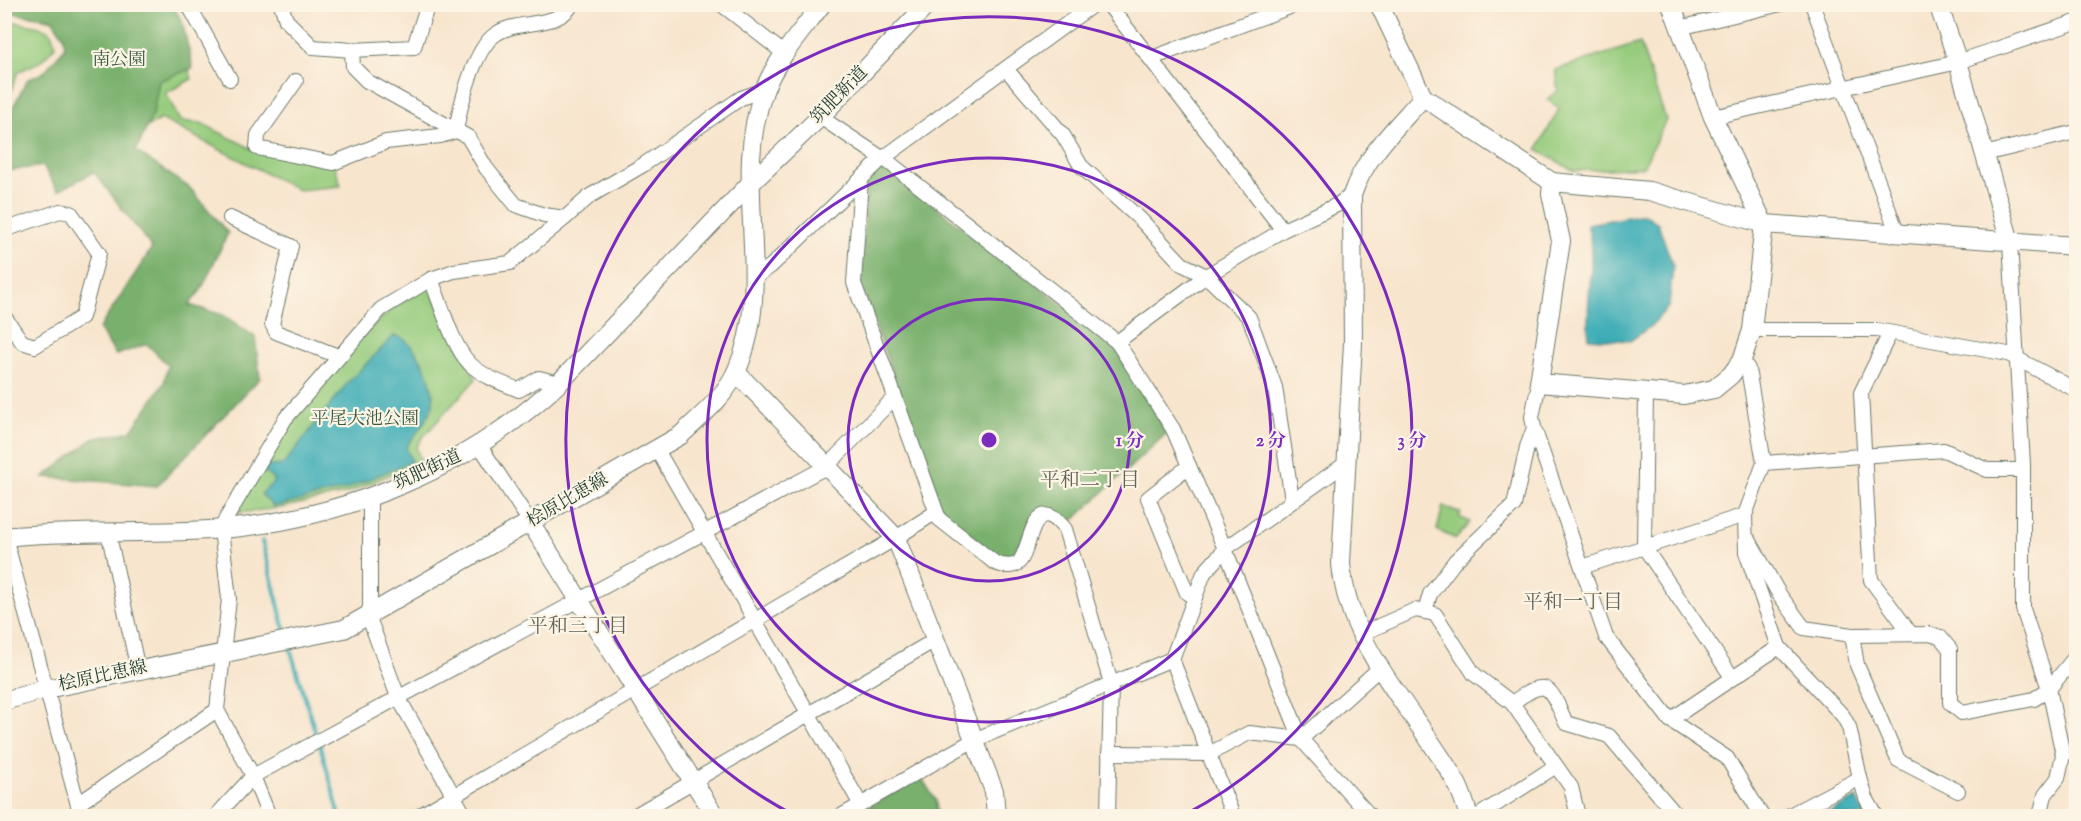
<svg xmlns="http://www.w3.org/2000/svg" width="2081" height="821" font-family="'Sorts Mill Goudy','Noto Serif JP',serif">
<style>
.green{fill:#97cc7e;stroke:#5b8459;stroke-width:1.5}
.forest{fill:#79b06d;stroke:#4c7650;stroke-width:1.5}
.water{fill:#3bacb5;stroke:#2d7474;stroke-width:1.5}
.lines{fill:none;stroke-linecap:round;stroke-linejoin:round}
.stream{stroke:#3bacb5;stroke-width:4}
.street-casing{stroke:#6b786a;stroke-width:16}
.secondary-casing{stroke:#6b786a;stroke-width:20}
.street{stroke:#fff;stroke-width:14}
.secondary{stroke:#fff;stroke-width:18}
.ring{fill:none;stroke:#7b2cbf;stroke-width:3}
.labels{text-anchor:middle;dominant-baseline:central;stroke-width:4.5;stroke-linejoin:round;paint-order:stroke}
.park-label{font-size:18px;fill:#375a43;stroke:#fcf5e5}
.street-label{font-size:18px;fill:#1f3d34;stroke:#fcf5e5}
.neighbourhood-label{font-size:20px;fill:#646357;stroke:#fcf5e5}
.centre{fill:#7b2cbf;stroke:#fcf5e5;stroke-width:3}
.ring-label{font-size:18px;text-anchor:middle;font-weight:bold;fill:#7b2cbf;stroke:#fcf5e5;stroke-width:4.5;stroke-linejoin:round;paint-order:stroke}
</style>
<rect width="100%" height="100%" fill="#fcf5e5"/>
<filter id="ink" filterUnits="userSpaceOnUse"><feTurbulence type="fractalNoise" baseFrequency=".0167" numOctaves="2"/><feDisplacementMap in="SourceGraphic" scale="12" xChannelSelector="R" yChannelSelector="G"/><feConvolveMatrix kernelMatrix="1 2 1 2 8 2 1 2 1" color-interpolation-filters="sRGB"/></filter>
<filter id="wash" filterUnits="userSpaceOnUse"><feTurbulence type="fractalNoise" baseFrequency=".008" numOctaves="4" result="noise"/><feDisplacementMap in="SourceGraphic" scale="24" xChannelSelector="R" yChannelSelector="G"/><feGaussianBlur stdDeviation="1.35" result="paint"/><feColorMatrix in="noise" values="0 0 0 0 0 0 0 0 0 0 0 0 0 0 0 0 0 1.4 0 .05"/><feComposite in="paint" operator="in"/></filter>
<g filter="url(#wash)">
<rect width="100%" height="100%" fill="#f8e5ce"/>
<g class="green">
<path d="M5,5L167,6L192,79L166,93L180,121L201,123L256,151L334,163L341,186L298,190L161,119L115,145L42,76L60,57L67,39L56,20L5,11Z"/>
<path d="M5,20L40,27L50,31L56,45L41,61L18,72L5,107Z"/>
<path d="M1640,43L1666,120L1643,167L1574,171L1537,150L1559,109L1547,99L1558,91L1555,70Z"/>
<path d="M428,285L476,379L422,438L416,448L421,461L348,493L281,508L236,513C254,482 270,447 291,418C327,368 375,316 428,285Z"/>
<path d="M1443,506L1461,513L1459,517L1470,522L1456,539L1437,530Z"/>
</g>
<g class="forest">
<path d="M5,4L172,5L182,21L193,68L159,81L153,114L136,151L190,188L228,233L201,290L189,305L223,315L255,337L260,378L157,486L44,477L93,439L131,431L164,383L168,365L147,344L116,355L99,329L152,248L94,172L58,191L43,166L5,171V126L14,105L28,79L43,73L65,48L64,37L52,19L5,12Z"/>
<path d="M884,167L1111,342L1169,431L1069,524L1052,512L1032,516L1018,555L1003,561L941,512L860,282L867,179Z"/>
<path d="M921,777L936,801L937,816H853Z"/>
</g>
<g class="water">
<path d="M1644,214L1658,223L1673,266L1669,306L1651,326L1630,341L1589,338C1584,301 1598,260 1587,224Z"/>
<path d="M394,336C415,335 439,390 432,408C426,423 414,435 406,448L412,461L346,489L274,507L261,494L275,481L264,471L268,466L283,465L349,381Z"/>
<path d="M1857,798L1867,816H1823Z"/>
</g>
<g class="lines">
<g class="stream">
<path d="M262,541L286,635"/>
<path d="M289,645L317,738"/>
<path d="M320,745L340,816"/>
</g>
</g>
</g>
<g filter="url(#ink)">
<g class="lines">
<g class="street-casing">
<g id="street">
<path d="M188,4L230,79"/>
<path d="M281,4L286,20L313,47L352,50"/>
<path d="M721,4L785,54"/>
<path d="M1094,4L882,159L861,179L854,283L939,519L995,563C1003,566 1011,568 1018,563C1032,551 1031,488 1065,529L1111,683L1108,816"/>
<path d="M1108,4L1283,230"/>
<path d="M1812,4L1897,232"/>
<path d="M1679,28L1781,4"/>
<path d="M1152,58L1298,4"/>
<path d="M1006,69L1063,135L1081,166L1141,220L1182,264L1206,276L1283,230L1337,205L1352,195"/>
<path d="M296,81L258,135L257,148L333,163L386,142L440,136L456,131C460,106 474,48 496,34C518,19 558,29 572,4"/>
<path d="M820,117L891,164L1117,342L1173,429L1225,549L1301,739L1370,816"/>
<path d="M1713,117L1958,62L2076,22"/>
<path d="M1984,154L2076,132"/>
<path d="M230,218L291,246L272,324L276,332L338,356"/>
<path d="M565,218L590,196L643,165L741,98L764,90"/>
<path d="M4,230L60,211L71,213L99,253L82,317L35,346L22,342L4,316"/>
<path d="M2010,242L2023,465V609L2049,689L2076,656"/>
<path d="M754,278L771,266L861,179"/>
<path d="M431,279C441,303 452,346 470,364C484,377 502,383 519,390L539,378L559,383"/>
<path d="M1752,330H1877L2008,354L2076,390"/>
<path d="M1890,333L1861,393L1871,580L1911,634"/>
<path d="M1117,342L1206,276L1249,317L1275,387L1292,500"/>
<path d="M1539,383L1532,417L1534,428L1606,637L1670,720L1727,758L1762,816"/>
<path d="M1646,392L1644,547L1732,677"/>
<path d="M480,446L530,522"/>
<path d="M657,450L861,805"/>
<path d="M1764,463L1944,450L1987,470H2023"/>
<path d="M1189,466L1148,498L1187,593L1195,597"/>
<path d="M370,497V606L368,615L398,697L465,816"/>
<path d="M108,531L138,670"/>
<path d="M5,537L81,816"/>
<path d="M1749,540L1779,594L1804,628L1852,635L1857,665L1898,760L1958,791"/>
<path d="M1582,567L1745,515"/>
<path d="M1425,612L1430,594L1455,561L1514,505L1527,447L1534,428"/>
<path d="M1361,634L1415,610L1435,614L1474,674L1512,703L1571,787L1578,816"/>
<path d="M1852,635L1930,634L1940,637L1950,649V703L1962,713L2034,699L2049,689L2063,755L2058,778L2045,795L2040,816"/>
<path d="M1779,647L1843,716L1849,727L1860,778"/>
<path d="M1172,659L1233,816"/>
<path d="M1512,703C1549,676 1549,686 1566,723L1609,736L1677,816"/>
<path d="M1670,720L1779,647L1746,552L1745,515L1764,463L1748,369L1742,360"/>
<path d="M1109,753L1209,754L1249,733L1301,739L1381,667"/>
<path d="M78,804L217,710"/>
<path d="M216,816L253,776L826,467L895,397"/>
<path d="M269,816L253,776L217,710L229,599L221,529L227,517L285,419L381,309L431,279L454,271L510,263L565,218L544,215L516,205L486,168L468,137L367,81L353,67L352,50L414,47L428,4"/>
<path d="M419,816L896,538L936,512"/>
<path d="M634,816L935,640"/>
<path d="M841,816L974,740L1172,659L1204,573L1225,549L1345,464"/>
<path d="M1478,816L1556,766"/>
<path d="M1788,816L1860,778L1866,798L1876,816"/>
</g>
</g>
<g class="secondary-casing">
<g id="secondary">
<path d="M1379,4L1423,97L1552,182L1649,191L1764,224L2076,246"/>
<path d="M1938,4L1958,62L2010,242"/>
<path d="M1423,97C1397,127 1365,156 1352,195L1353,343L1341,563C1347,647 1417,712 1456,782C1462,792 1465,805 1469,816"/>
<path d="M1552,182L1551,194L1561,241L1539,383L1684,395L1714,389L1731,375L1742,360L1752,330L1764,224L1713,117L1671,4"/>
<path d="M736,372L896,538L994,791L996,816"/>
<path d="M530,522L715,816"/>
<path d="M4,537C77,529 150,535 223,529C346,518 469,468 559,383L749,185L820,117L928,4"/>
<path d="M4,701L46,689L344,629L681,435C701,416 725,397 737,370C776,281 730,182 764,91C776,59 802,31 822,4"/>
</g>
</g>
<use href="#street" class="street"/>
<use href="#secondary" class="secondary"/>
</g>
</g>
<g class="ring">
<circle cx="989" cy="440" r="141"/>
<circle cx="989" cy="440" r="282"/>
<path d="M794 815A423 423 0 1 1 1184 815"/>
</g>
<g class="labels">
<g class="park-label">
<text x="119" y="61">南公園</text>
<text x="365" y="420">平尾大池公園</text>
</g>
<g class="street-label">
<text transform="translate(840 96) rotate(-46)">筑肥新道</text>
<text transform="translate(428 471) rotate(-25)">筑肥街道</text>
<text transform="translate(568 501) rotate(-30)">桧原比恵線</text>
<text transform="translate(103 677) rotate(-12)">桧原比恵線</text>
</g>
<g class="neighbourhood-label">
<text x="1090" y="481">平和二丁目</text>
<text x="1573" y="603">平和一丁目</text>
<text x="578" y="627">平和三丁目</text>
</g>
</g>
<circle cx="989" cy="440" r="9" class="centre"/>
<g class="ring-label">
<text x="1130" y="446">1 分</text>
<text x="1271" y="446">2 分</text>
<text x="1412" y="446">3 分</text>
</g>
<rect width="2081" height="821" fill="none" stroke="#fcf5e5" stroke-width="24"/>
</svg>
